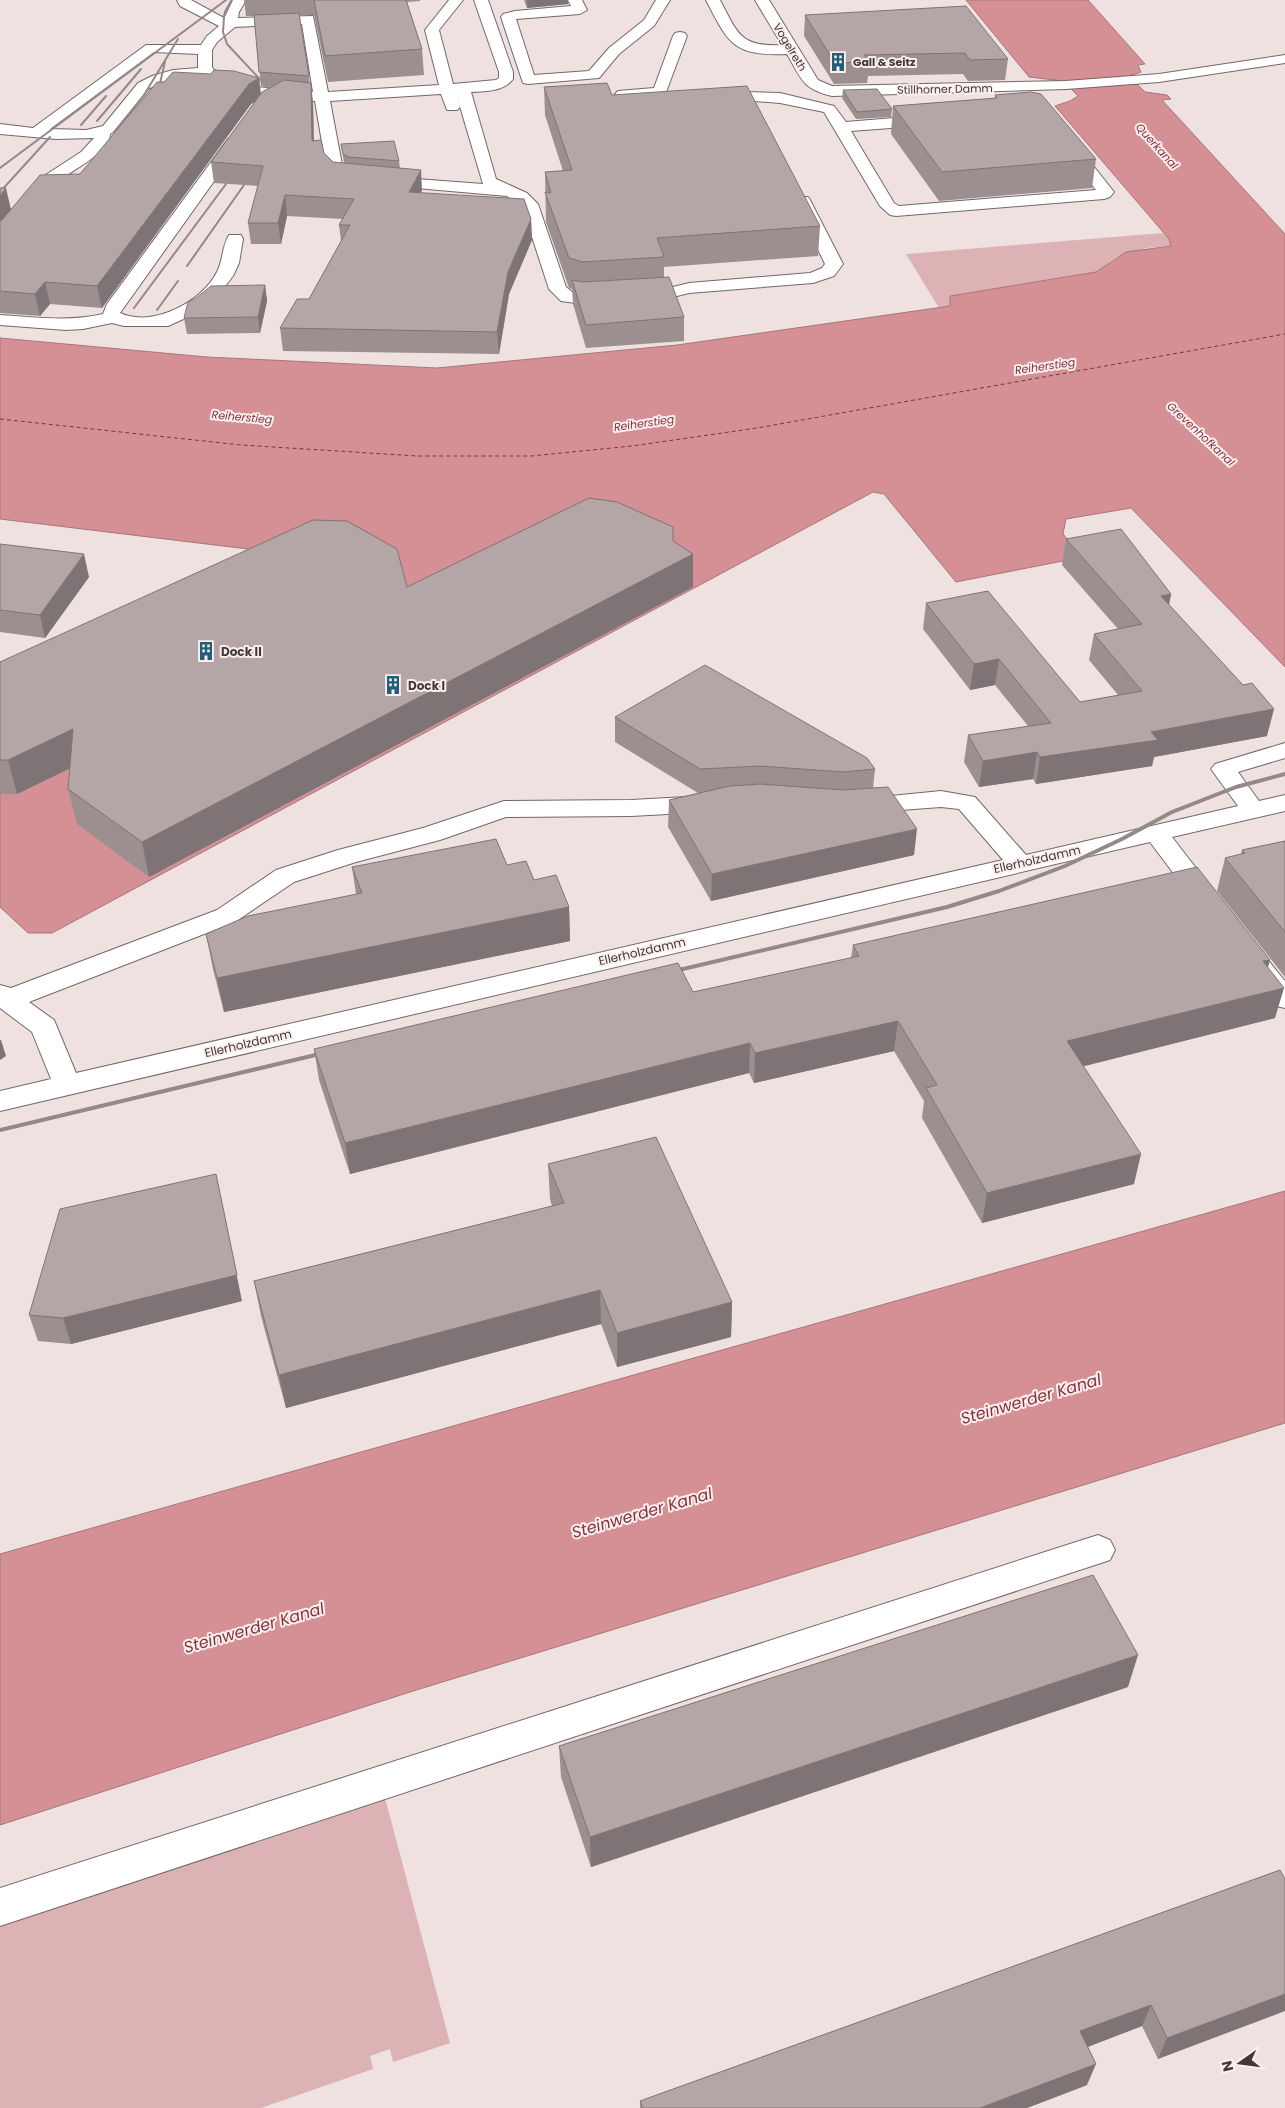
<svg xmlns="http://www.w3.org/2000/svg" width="1285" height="2108" font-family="Poppins,sans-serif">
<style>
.green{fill:#ddb2b4}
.water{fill:#d49094;stroke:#a77679}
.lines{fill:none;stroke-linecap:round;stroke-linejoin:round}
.ferry{stroke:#83313b;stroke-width:1;stroke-dasharray:4 3;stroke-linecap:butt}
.minor-casing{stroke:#746768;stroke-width:2}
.minor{fill:#fff;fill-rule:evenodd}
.rail-far1{stroke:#938989;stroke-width:2}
.rail{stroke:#938989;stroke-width:4}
.wall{fill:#9b8f90}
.shaded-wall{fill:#7e7475}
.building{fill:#b4a6a7;stroke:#7e7475}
.labels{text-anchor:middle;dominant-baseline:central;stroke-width:4;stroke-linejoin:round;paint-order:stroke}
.far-street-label{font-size:11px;fill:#3e3939;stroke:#fdeeee}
.far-poi-label{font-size:11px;font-weight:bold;fill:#3e3939;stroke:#fdeeee;text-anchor:start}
.far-water-label{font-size:11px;font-style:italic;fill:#83313b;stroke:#fdeeee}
.poi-label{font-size:12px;font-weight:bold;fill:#3e3939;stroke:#fdeeee;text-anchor:start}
.street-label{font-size:12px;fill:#3e3939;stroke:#fdeeee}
.near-water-label{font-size:16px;font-style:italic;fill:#83313b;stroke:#fdeeee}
</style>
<rect width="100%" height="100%" fill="#f0e1e1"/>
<g class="green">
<path d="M1163,233L1169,239L1171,246L1146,248L1117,257L1096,272L950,296L951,306L939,308L906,254Z"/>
<path d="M384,1794L450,2043L393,2062L390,2049L370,2056L373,2069L261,2108H0V1916Z"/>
</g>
<g class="water">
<path d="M966,0H1088L1145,64L1138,65L1141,72L1129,76L1145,92L1167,95L1171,99L1162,100L1285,234V667L1131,508L1066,519L1063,534L1083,557L956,582L884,494L873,492L52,933H28L0,907V693L289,554L0,519V338L207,357L437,368L677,345L950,306V296L1096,272L1126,252L1171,246L1169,239L1055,106L1070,101L1078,96L1063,81L1029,77Z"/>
<path d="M1285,1191V1423L410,1692L0,1825V1554Z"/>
</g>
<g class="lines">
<path class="ferry" d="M0,419L241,445L417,456H531L632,446L757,428L1285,334"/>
<g class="minor-casing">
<g id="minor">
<path d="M177,0H191L224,18L225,12L232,0H246L239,12L238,18L313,16L328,92L439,85L425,30L449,0H463L439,30L453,84L496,80L499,78V72L474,0H488L513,72V79C504,92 485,91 471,92L496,179L527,193L538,204L566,287L572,292L583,294L669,288L689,283L810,273L822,268L825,264L794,200L796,197H808L810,200L843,264L834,276L813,283L689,293L669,298L583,304L561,301L549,289L522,206L507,196L336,181L327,172L315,101L252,96L206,77H181L162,82L148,89L113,132L110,134C110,153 67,173 54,184C39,196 19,224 6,240L0,241V225L41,178L81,152L94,138L56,139L0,134V124L33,128L146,45H201L207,36L219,26L180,6ZM302,24L313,92L255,87L214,70L212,67V50L217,42L235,27ZM154,52L198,54V68L173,70L152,76L138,83L103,126L86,130L50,129ZM456,93L483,184L350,174L343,170L330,101L441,94L447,110H457L460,107Z"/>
<path d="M568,0H582L587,10L580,14L516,19L534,75L589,71L609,48L644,20L656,0H670L654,26L619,54L599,78L528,84L523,83L501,17L503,14L515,11L571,6Z"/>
<path d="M706,0H720C738,34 740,47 782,45L755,0H769L818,80L832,86L1066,81L1159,74L1285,55V63L1159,82L1066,89L832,96C802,89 801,78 787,54C734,56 729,45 706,0Z"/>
<path d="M680,32L685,33L687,36L665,95L623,99L618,97L615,94L618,91L654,88L673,36L675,33Z"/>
<path d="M746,92L780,93L834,106L846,122L930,115L935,117L938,120L935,123L930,125L851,131L894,203L899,206L1096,190L1062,147L1064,144H1076L1114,192L1110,197L1104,199L896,216L890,215L880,206L824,112L780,103L741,100L738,97L741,94Z"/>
<path d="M234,137L240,139L242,142L120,313C152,328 202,302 217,272C223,261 222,246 229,235H241L243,239L239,263L233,276L219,294L197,313L168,326H124L112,323L83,329L66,330L0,325V315C35,317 68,322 103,314L107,304L228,139Z"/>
<path d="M1285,743V758L1238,772L1259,801L1285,795V811L1172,837L1216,894L1220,900L1216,906L1207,908L1198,906L1150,842L0,1111V1091L51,1079L32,1032L0,1008V985L11,988L217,910L276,870L338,850L423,828L504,801L631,800L705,796L714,799L717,804L714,809L705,812L631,816L506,817L440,840L356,862L294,882L235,922L29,1002L54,1020L76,1073L1003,860L959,809L941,807L860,813L851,810L848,805L851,800L941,791L975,797L1026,855L1238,806L1211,769L1215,764Z"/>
<path d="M1258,956L1267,959L1285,981V1008L1276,1006L1245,965L1249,959Z"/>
<path d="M1098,1535L1110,1540L1115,1550L1110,1560L0,1926V1888Z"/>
</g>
</g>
<use href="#minor" class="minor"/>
<g class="rail-far1">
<path d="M232,0L224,17L223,32L227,44L268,88L275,101"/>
<path d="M157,96L165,62"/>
<path d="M97,121L141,69"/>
<path d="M81,125L106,96"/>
<path d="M116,130L144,95L178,39"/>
<path d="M0,168L226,0"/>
<path d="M0,192L50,137"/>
<path d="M187,266L244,185"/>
<path d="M134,308L226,184"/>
<path d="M157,310L178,281"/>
</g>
<g class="rail">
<path d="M666,973L947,907L999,891L1065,866L1122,839L1172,812L1236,787L1285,774"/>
<path d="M0,1130L328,1052"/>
</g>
</g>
<g class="wall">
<path d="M244,0H420V1L407,2L422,49L424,75L328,82L314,15H299L313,103L314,141L324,153L333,162L344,163L341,144L399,161L400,168L422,190L421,193L531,219L532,240L509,294L499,354L283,351L280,328L309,299L341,241L339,225L343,219L287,216L281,244H251L248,223L258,186L214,183L211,162L255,102L251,104L102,308L50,304L40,316L0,313V188L11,209L80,174L164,82L259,78L261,94L272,87L261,86L254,16H246Z"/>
<path d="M524,0H568V4L527,8Z"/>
<path d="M805,15L1008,59L1005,80L968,81L963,74L868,76L867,83L834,84L804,36Z"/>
<path d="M544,87L612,95L820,226L818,256L664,267V277L684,317V341L586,348L573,304L572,289L569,288L546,222L545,172L563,171L545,115Z"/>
<path d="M843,90L892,109L891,117L856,119L842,98Z"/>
<path d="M995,95L1096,159L1092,188L939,201L891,134L893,106L995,98Z"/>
<path d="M265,285L267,301L260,333L187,334L184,318Z"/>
<path d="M1066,539L1171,594L1169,605L1267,736L1154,757L1152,766L1036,784L1033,779L979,787L964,762L968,735L1028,726L995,685L970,690L923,629L926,603L1080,702L1118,695L1089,660L1094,634L1118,629L1062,565Z"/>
<path d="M673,541L693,587L149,877L77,824L68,789L70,768L17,794H0V662L407,587Z"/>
<path d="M0,544L89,577L45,638L0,632Z"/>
<path d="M615,717L875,769L873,788L914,855L711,901L668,827L669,800L698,793L615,742Z"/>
<path d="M1285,841V977L1217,891L1225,858L1241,854L1242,850Z"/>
<path d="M507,865L534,880L569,907L570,941L224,1012L213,969L206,934L356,894L352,867Z"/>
<path d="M853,945L1270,960L1268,967L1275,1018L1083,1066L1134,1184L982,1223L922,1118L924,1101L894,1051L754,1083L749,1073L350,1174L319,1080L314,1049L693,992L851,958Z"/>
<path d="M548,1164L732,1302L731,1337L617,1367L601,1324L286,1408L261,1316L254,1281L552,1206L550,1199Z"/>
<path d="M242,1301L71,1344L38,1341L29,1315Z"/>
<path d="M1128,1687L591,1867L561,1777L559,1746Z"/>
<path d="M1280,1870L1158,2059L1142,2026L1087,2047V2085L1027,2108H640V2101Z"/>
</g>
<g class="shaded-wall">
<path d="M527,0H568V4L527,8Z"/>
<path d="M259,78L261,98L251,104L102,308L97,286L249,84Z"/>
<path d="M311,83L313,103L314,162L312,141Z"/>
<path d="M421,170L422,190L410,213L409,192Z"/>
<path d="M6,188L11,210L0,223V196Z"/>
<path d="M285,195L287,216L281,244L278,223Z"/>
<path d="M531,219L532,240L509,294L499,354L497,332L508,272Z"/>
<path d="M45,282L50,304L40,316L35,294Z"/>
<path d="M265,285L267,301L260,333L258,317Z"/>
<path d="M84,554L89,577L45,638L40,615Z"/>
<path d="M693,554V587L149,877L142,842Z"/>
<path d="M1171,594L1166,620L1161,596Z"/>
<path d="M999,659L995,685L970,690L974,664Z"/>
<path d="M1274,709L1267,736L1154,757L1152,766L1036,784L1040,757L1151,732Z"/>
<path d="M73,729L81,763L17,794L8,760Z"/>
<path d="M1037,752L1033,779L979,787L983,761Z"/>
<path d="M917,829L914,855L711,901L712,874Z"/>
<path d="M569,907L570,941L224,1012L217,978Z"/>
<path d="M1270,960L1261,990L1263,961Z"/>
<path d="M1284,988L1275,1018L1061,1072L1067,1041Z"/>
<path d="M898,1021L894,1051L754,1083L755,1053Z"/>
<path d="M0,1040H1L6,1056L0,1060Z"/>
<path d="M750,1043L749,1073L350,1174L345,1143Z"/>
<path d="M1141,1154L1134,1184L982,1223L987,1193Z"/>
<path d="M216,1174L242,1301L71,1344L63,1318Z"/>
<path d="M600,1290L601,1324L286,1408L279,1375Z"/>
<path d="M732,1302L731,1337L617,1367V1333Z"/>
<path d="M1138,1655L1128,1687L591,1867L590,1837Z"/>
<path d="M1285,1994V2011L1158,2059L1167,2038Z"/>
<path d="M1151,2005L1142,2026L1072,2053L1080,2031Z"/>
<path d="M1096,2064L1087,2085L1027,2108H980Z"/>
</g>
<g class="building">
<path d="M314,0H406L422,49L325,56Z"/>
<path d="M966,6L1008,59L970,60L965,53L864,55L869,62L835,63L805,15Z"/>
<path d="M299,13L309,76L259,72L254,15Z"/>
<path d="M214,70L234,71L259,78L249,84L97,286L45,282L35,294L0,291V220H2L40,175L80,174L157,82H164L173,72L211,74Z"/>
<path d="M284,80L311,83L312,141L321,140L324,153L333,162L421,170L409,192L524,199L531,219L508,272L497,332L280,328L297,299H309L350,225H339L354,199L285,195L278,223H248L263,166L211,162L262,92Z"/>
<path d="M607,83L612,95L747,86L820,226L657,238L664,257L583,262L569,258L545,192L551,193L545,172L572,170L544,87Z"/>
<path d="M877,89L892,109L857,112L843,90Z"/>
<path d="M1031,92L1041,94L1096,159L942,172L893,106L997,98L995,95Z"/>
<path d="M394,141L399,161L349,157L343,154L341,144Z"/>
<path d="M0,188H6L0,196Z"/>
<path d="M669,277L684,317L586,325L572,280L583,282Z"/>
<path d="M265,285L258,317L184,318L188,302L196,298L211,286Z"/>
<path d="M589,498L617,502L673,527V541L693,554L142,842L68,789L73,729L8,760H0V662L313,520L347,521L397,549L407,587Z"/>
<path d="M1121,529L1171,594L1161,596L1243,685L1252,683L1274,709L1151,732L1158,740L1040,757L1037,752L983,761L968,735L1051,723L999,659L974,664L926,603L988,591L1080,702L1142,691L1094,634L1142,624L1066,539Z"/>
<path d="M0,544L84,554L40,615L0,610Z"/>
<path d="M705,665L867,758L875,769L843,772L760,766L700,769L615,717Z"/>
<path d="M760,784L843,790L888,787L917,829L712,874L669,800L730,786Z"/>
<path d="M496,839L507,865L526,861L534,880L556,875L569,907L217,978L206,934L248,916L362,893L352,867Z"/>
<path d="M1285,841V932L1225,858L1245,853L1242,850Z"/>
<path d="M1197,867L1270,960L1263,961L1284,988L1067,1041L1141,1154L987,1193L926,1088L937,1085L898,1021L755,1053L750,1043L345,1143L314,1049L678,963L693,992L859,956L853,945Z"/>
<path d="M656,1137L732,1302L617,1333L600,1290L279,1375L254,1281L564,1203L548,1164Z"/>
<path d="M216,1174L237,1275L63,1318L29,1315L60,1209Z"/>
<path d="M1093,1575L1138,1655L590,1837L559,1746Z"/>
<path d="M1280,1870L1285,1879V1994L1167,2038L1151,2005L1080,2031L1096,2064L980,2108H643L640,2101Z"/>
</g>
<defs>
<g id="building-bare" transform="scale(1.5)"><path d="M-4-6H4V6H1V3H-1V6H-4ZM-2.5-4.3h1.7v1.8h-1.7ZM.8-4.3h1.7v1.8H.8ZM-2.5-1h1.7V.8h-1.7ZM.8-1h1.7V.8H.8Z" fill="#205f75" stroke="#fdeeee" stroke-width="2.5" paint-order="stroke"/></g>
</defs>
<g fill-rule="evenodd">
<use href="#building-bare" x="838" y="62"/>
<use href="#building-bare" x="206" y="651"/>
<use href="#building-bare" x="393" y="685"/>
</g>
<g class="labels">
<g class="far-street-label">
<text transform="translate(790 47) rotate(59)">Vogelreth</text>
<text transform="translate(945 89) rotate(-1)">Stillhorner Damm</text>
</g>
<g class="far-poi-label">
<text x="853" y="62">Gall &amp; Seitz</text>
</g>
<g class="far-water-label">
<text transform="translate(1157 146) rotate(48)">Querkanal</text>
<text transform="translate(1045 366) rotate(-8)">Reiherstieg</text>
<text transform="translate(242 417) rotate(5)">Reiherstieg</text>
<text transform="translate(644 423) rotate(-8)">Reiherstieg</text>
<text transform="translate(1201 434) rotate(43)">Grevenhofkanal</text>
</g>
<g class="poi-label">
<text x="221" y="651">Dock II</text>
<text x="408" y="685">Dock I</text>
</g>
<g class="street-label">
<text transform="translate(1037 859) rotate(-13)">Ellerholzdamm</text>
<text transform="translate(642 951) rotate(-13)">Ellerholzdamm</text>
<text transform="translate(248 1043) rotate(-13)">Ellerholzdamm</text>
</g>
<g class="near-water-label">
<text transform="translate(1031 1399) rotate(-16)">Steinwerder Kanal</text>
<text transform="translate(642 1513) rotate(-16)">Steinwerder Kanal</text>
<text transform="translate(254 1628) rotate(-16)">Steinwerder Kanal</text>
</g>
</g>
<g transform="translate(1240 2063) rotate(256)" stroke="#fdeeee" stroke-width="4" paint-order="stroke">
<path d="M0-4L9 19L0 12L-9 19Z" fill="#3e3939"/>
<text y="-8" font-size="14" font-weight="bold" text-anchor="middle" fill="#3e3939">N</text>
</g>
</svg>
